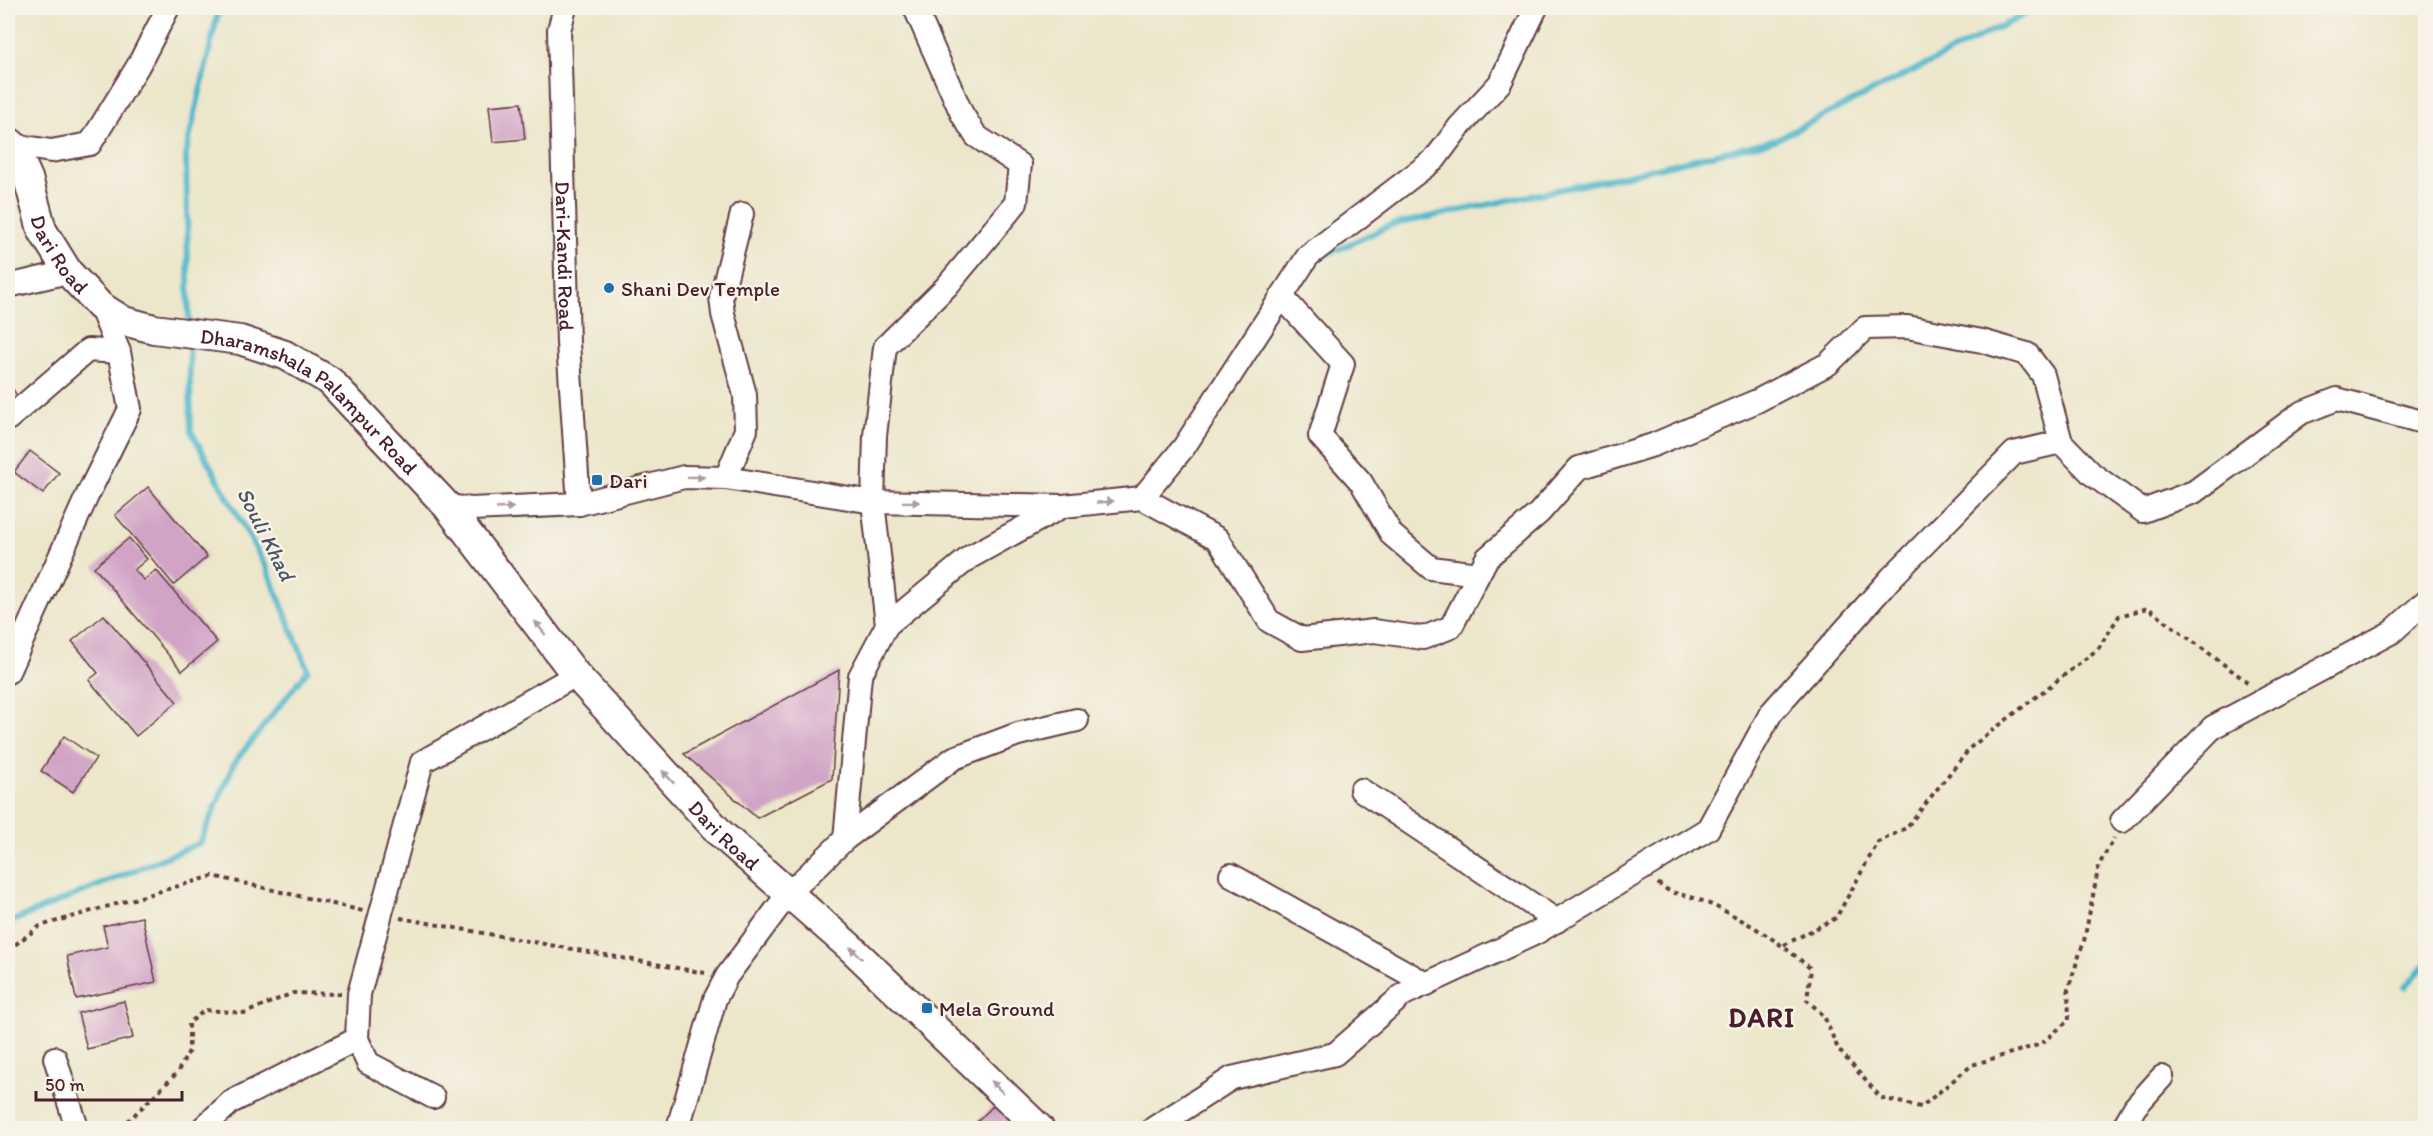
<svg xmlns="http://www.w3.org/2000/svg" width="2433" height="1136" font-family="Itim,sans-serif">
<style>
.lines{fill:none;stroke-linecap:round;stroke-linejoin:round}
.stream{stroke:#4cb6ca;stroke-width:6}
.building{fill:#d1a4c6}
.minor-casing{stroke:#623d43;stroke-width:26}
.major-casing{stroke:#623d43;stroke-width:32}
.path{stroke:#623d43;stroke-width:4;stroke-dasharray:4.5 4.5;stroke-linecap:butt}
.minor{stroke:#fff;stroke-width:22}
.major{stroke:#fff;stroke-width:28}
.oneway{fill:#ae9aa0}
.poi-dot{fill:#1f6fb2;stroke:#f7f3e8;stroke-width:2}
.labels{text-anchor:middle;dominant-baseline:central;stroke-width:5;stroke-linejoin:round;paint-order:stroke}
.street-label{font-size:21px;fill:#4a1f2b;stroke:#f7f3e8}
.poi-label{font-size:21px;fill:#4a1f2b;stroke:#f7f3e8;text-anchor:start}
.water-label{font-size:22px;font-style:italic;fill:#4b5463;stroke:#f7f3e8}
.district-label{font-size:27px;font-weight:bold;letter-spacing:1.5px;fill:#4a1f2b;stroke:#f7f3e8}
</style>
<rect width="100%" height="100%" fill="#f7f3e8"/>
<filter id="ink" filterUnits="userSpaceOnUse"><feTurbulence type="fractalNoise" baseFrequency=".0167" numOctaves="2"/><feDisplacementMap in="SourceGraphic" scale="12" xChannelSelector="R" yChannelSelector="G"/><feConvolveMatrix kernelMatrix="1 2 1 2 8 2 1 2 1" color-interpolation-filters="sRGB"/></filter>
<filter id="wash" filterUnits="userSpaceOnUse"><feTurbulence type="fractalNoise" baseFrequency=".008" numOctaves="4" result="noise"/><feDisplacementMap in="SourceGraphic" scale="24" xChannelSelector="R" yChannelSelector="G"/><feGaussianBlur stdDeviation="1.35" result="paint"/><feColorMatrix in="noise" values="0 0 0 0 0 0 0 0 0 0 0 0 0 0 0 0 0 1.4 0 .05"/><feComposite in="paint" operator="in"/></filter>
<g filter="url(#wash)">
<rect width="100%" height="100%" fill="#ece6ca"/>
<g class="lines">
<g class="stream">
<path d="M1326,255L1391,225L1619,177L1775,140L2038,8"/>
<path d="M189,327L186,153L219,8"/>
<path d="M8,923L200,843L234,763L308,670L267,569L191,431L189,340"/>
<path d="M2405,987L2426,964"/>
</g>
</g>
<g id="blocks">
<g class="building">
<path d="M521,103L525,139L493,142L489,106Z"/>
<path d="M8,381L22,404L8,414Z"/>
<path d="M30,451L59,473L43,494L14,472Z"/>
<path d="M148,487L207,557L174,585L115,515Z"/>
<path d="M129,538L147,559L134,570L144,580L156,570L217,642L182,671L94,567Z"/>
<path d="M104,615L177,702L136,736L89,680L98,673L72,641Z"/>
<path d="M839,670L832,779L757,818L684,754Z"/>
<path d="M64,736L96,758L73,792L41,771Z"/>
<path d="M142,917L156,982L76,999L67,956L108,947L103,926Z"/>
<path d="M124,1001L133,1038L87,1049L78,1013Z"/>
<path d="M997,1102L1022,1128H971Z"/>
</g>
</g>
</g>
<g filter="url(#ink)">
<use href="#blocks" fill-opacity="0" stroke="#623d43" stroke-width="1.5"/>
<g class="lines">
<g class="minor-casing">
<g id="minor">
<path id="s1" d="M565,8L559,30L568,343L579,504"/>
<path d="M13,145L51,151L90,144L138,66L168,8"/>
<path d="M8,286L68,272"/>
<path d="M1282,297L1343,364L1320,436L1361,482L1392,535L1431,568L1478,574"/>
<path d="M8,419L88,350L119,352"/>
<path d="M726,478L746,430L745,395L723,314L721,297L742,214"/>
<path d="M1142,498L1184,447L1308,256L1435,159L1459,127L1500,83L1536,8"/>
<path d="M447,506L471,509L579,504L684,477L726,478L873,502L1063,506L1142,498L1218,539L1269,621L1302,639L1374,631L1423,638L1451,627L1487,558L1539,513L1579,468L1653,445L1757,401L1828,364L1865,328L1907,327L1982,341L2027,354L2043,375L2061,442L2092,474L2143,511L2194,492L2301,413L2337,399L2426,423"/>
<path d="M887,625L970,557L1061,507"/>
<path d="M8,672L87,496L130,409L119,352L100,306"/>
<path d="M1361,790L1557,921"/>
<path d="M2122,821L2213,727L2392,632L2426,601"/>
<path d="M845,839L860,676L887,625L873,502L875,436L885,347L947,286L1016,203L1020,165L976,136L962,114L915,8"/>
<path d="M1231,875L1427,984"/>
<path d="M55,1058L77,1128"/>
<path d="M433,1097L368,1063L357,1039L359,994L422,762L576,675"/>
<path d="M203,1128L231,1102L357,1039"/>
<path d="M678,1128L715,999L727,976L788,894L845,839L954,758L1018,734L1077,720"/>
<path d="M1154,1128L1232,1078L1335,1054L1404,994L1536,933L1708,829L1771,713L1892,577L2014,453L2061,442"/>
<path d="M2123,1128L2135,1107L2162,1077"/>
</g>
</g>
<g class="major-casing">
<g id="major">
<path id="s2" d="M8,141L13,145L28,178L42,230L68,272L100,306L124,321L154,329L240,340L285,355L330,381L447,506L576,675L721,834L851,948L1039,1128"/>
</g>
</g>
<g class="path">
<path d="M1658,883C1670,895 1685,894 1700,900C1740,916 1779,941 1811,969L1807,1000L1824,1016L1838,1049L1881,1098L1921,1107L1972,1065L2041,1044L2069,1020L2068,989L2084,941L2099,865L2114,838"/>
<path d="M400,918L705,973"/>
<path d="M1784,945L1836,918L1878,842L1906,828L1971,747L2098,649L2119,616L2148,608L2250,684"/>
<path d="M8,950L40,926L213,876L363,911"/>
<path d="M121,1128L177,1073L189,1051V1023L205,1010L245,1013L293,993L341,994"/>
</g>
<use href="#minor" class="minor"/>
<use href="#major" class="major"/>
</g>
<defs><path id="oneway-solid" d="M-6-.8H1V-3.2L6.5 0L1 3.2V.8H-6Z" transform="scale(1.5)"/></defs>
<g class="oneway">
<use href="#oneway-solid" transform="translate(696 477) rotate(1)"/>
<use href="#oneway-solid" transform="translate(911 502) rotate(1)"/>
<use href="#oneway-solid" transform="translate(1105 502) rotate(-5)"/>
<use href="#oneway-solid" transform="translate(505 508) rotate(-3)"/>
<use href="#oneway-solid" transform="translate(540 628) rotate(-128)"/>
<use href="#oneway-solid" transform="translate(668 777) rotate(-133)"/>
<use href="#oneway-solid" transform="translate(856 953) rotate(-136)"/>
<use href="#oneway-solid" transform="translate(997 1087) rotate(-135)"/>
</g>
</g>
<g class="poi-dot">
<circle cx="609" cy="288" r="6"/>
<rect x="591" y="474" width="12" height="12" rx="3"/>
<rect x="921" y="1002" width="12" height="12" rx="3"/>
</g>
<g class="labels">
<g class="street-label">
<text stroke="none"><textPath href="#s2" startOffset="126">Dari Road</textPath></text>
<text stroke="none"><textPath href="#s1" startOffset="249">Dari-Kandi Road</textPath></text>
<text stroke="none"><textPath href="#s2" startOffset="430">Dharamshala Palampur Road</textPath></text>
<text stroke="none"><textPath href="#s2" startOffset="1040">Dari Road</textPath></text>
</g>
<g class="poi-label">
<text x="621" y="288">Shani Dev Temple</text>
<text x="609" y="480">Dari</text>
<text x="939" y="1008">Mela Ground</text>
</g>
<g class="water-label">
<text transform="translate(266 534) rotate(63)">Souli Khad</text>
</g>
<g class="district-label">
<text x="1762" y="1017">DARI</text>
</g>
</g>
<rect width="2433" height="1136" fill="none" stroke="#f7f3e8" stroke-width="30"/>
<path d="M36 1091v9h146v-9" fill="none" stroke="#4a1f2b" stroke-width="3"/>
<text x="45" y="1091" font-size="18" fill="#4a1f2b" stroke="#f7f3e8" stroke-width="4.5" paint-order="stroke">50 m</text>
</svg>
